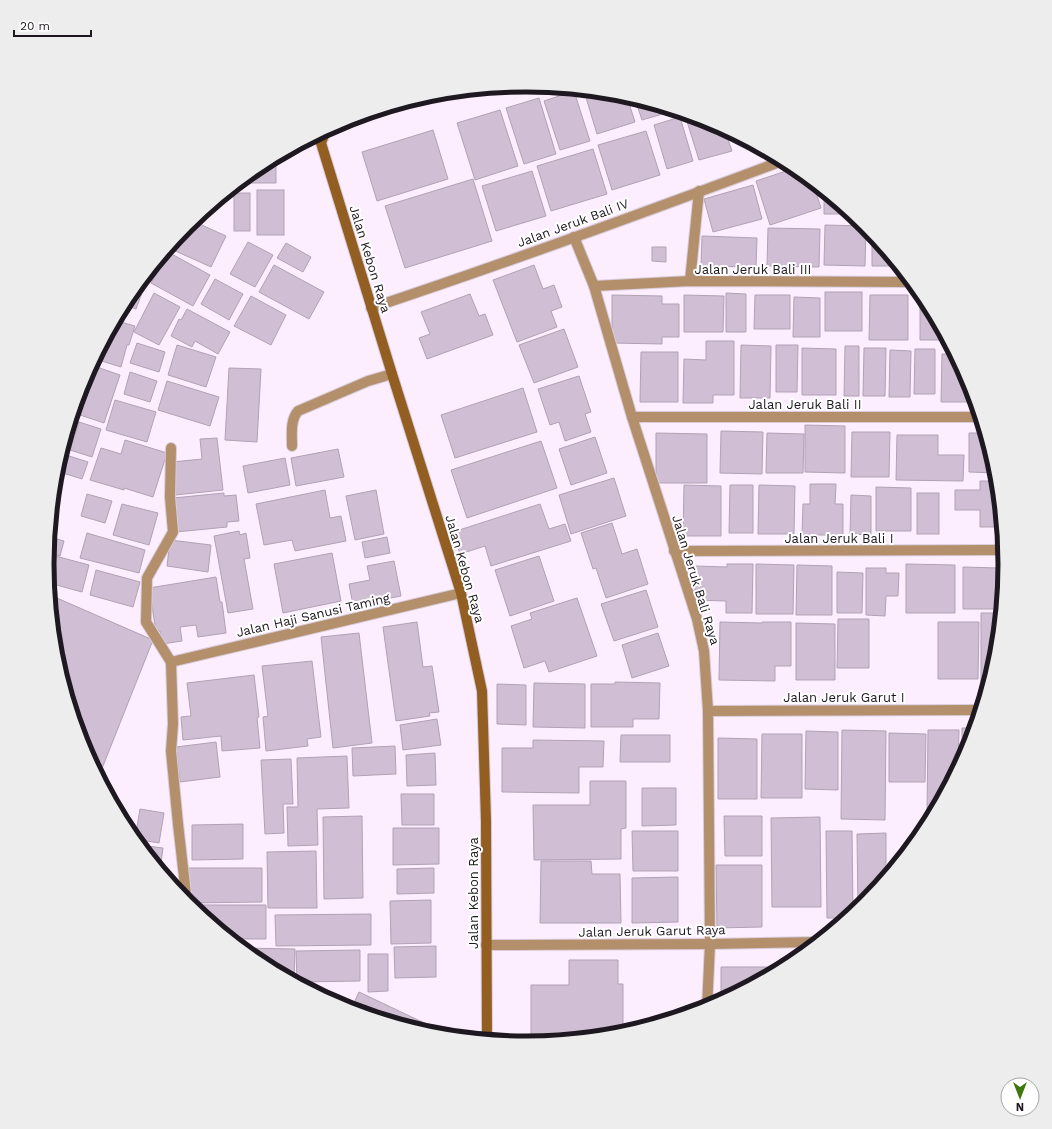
<svg xmlns="http://www.w3.org/2000/svg" width="1052" height="1129" font-family="'Work Sans',sans-serif">
<style>
.building{fill:#d0bfd4;stroke:#b1a1b5}
.lines{fill:none;stroke-linecap:round;stroke-linejoin:round}
.street-casing{stroke:#d8ccdb;stroke-width:12}
.secondary-casing{stroke:#d8ccdb;stroke-width:12}
.street{stroke:#b38f6b;stroke-width:10}
.secondary{stroke:#925e21;stroke-width:10}
.labels{text-anchor:middle;dominant-baseline:central;stroke-width:4;stroke-linejoin:round;paint-order:stroke}
.street-label{font-size:13px;fill:#1e1820;stroke:#fff}
.rim{fill:none;stroke:#1e1820;stroke-width:5}
</style>
<rect width="100%" height="100%" fill="#fceeff"/>
<g class="building">
<path d="M574,91L590,141L560,150L544,101Z"/>
<path d="M584,91L620,95L627,97L635,122L597,134Z"/>
<path d="M539,98L556,154L524,164L506,108Z"/>
<path d="M635,99L673,111L642,120Z"/>
<path d="M500,110L518,166L475,180L457,123Z"/>
<path d="M685,115L710,122L725,131L732,151L699,160Z"/>
<path d="M680,117L693,161L667,169L654,125Z"/>
<path d="M433,130L448,179L377,201L362,152Z"/>
<path d="M646,131L660,175L612,190L598,145Z"/>
<path d="M593,149L607,194L551,211L537,166Z"/>
<path d="M267,163H276V183H246V177L260,166Z"/>
<path d="M795,168L813,183L821,208L770,225L756,181Z"/>
<path d="M532,171L546,216L496,231L482,186Z"/>
<path d="M473,179L492,241L405,268L385,206Z"/>
<path d="M753,185L762,219L713,232L704,199Z"/>
<rect x="257" y="190" width="27" height="45"/>
<rect x="234" y="193" width="16" height="38"/>
<path d="M824,193L848,212V214H824Z"/>
<path d="M193,221L226,236L211,267L171,249L175,241L187,226Z"/>
<path d="M825,225L865,226L866,227L865,266L824,265Z"/>
<path d="M768,228L820,229L819,267L767,266Z"/>
<path d="M872,235L898,266H872Z"/>
<path d="M702,236L757,238L756,267L701,266Z"/>
<path d="M248,242L273,255L255,287L230,274Z"/>
<path d="M286,243L311,257L303,272L277,258Z"/>
<path d="M652,247H666V262L652,261Z"/>
<path d="M168,252L210,275L193,306L151,283Z"/>
<path d="M274,265L324,292L309,319L259,292Z"/>
<path d="M534,265L543,289L554,285L562,307L551,311L557,327L517,342L493,280Z"/>
<path d="M150,271L136,309L128,306L124,316L119,314L128,298Z"/>
<path d="M215,279L243,294L229,320L201,304Z"/>
<rect x="825" y="292" width="37" height="39"/>
<path d="M154,293L180,307L159,345L134,332Z"/>
<path d="M726,293L746,294V332H726Z"/>
<path d="M470,294L479,316L485,314L493,335L427,359L419,338L430,334L421,312Z"/>
<path d="M612,295L662,296V304H679V337H662V344L612,343Z"/>
<path d="M684,295L724,296L723,332H684Z"/>
<path d="M755,295H790V329H754Z"/>
<path d="M870,295H908V340H869Z"/>
<path d="M251,296L286,315L271,345L234,326Z"/>
<path d="M794,297L820,298V337H793Z"/>
<path d="M920,297H923L924,299L946,340H920Z"/>
<path d="M187,309L230,332L218,354L195,341L192,347L171,336L179,319L181,320Z"/>
<path d="M117,321L135,326L129,345H127L121,367L95,359L109,333L113,335Z"/>
<path d="M564,329L578,367L534,383L519,345Z"/>
<path d="M706,341H734V395H713V403H683L684,359L706,360Z"/>
<path d="M137,343L165,352L159,372L130,363Z"/>
<path d="M177,345L216,357L206,387L168,375Z"/>
<path d="M741,345L771,346L770,398H740Z"/>
<path d="M776,345H798L797,392H776Z"/>
<path d="M845,346H859V396H844Z"/>
<path d="M802,348L836,349V395H802Z"/>
<path d="M864,348H886L885,396H863Z"/>
<path d="M915,349H935V394H914Z"/>
<path d="M890,350L911,351L910,397H889Z"/>
<path d="M641,352H678V402H640Z"/>
<path d="M942,354H954L969,381L975,402H941Z"/>
<path d="M94,366L120,375L104,423L77,414Z"/>
<path d="M229,368L261,369L257,442L225,440Z"/>
<path d="M130,372L157,381L150,402L124,394Z"/>
<path d="M579,376L591,412L585,414L591,432L565,441L559,422L550,425L538,389Z"/>
<path d="M167,381L219,397L210,426L158,410Z"/>
<path d="M523,388L537,432L455,458L441,415Z"/>
<path d="M115,400L156,412L147,442L106,430Z"/>
<path d="M72,419H73L63,452H62Z"/>
<path d="M79,422L101,429L92,457L70,450Z"/>
<path d="M805,425L845,426V473L805,472Z"/>
<path d="M721,431L763,432L762,474L720,473Z"/>
<path d="M852,432H890L889,477H851Z"/>
<path d="M656,433L707,434V483H656Z"/>
<path d="M767,433L804,434L803,473H766Z"/>
<path d="M969,433H984L996,473L969,472Z"/>
<path d="M897,435H938V455H964L963,481L896,480Z"/>
<path d="M595,437L607,473L571,485L559,449Z"/>
<path d="M217,438L223,490L175,495L172,462L202,459L200,439Z"/>
<path d="M125,440L167,453L153,497L124,488V490L90,480L101,448L121,454Z"/>
<path d="M541,441L557,488L467,518L451,470Z"/>
<path d="M338,449L344,477L296,486L291,458Z"/>
<path d="M69,456L88,462L82,479L63,473Z"/>
<path d="M285,458L290,485L248,493L243,466Z"/>
<path d="M614,478L626,516L571,534L559,495Z"/>
<path d="M55,479L62,481L51,521Z"/>
<path d="M980,481H997L1001,527H980V510H955V490H980Z"/>
<path d="M810,484H836L835,504H843V535H802L803,504H810Z"/>
<path d="M684,485L721,486V536H683Z"/>
<path d="M730,485H753V533H729Z"/>
<path d="M759,485L795,486L794,534H758Z"/>
<path d="M876,487L911,488V531H876Z"/>
<path d="M325,490L330,518L341,516L346,541L295,551L292,540L264,545L256,504Z"/>
<path d="M376,490L384,534L355,540L346,496Z"/>
<path d="M224,493V496L236,495L239,521L227,522V527L176,532L173,498Z"/>
<rect x="917" y="493" width="22" height="41"/>
<path d="M87,494L112,501L105,523L81,516Z"/>
<path d="M851,495L871,496V535L850,534Z"/>
<path d="M122,504L158,513L149,545L113,535Z"/>
<path d="M540,504L549,529L565,524L571,541L491,566L485,546L460,554L453,532Z"/>
<path d="M612,523L622,554L637,549L648,584L606,598L596,568L593,569L581,533Z"/>
<path d="M239,531L240,535L246,533L250,558L244,559L253,609L228,613L214,536Z"/>
<path d="M87,533L145,550L139,573L80,558Z"/>
<path d="M50,537L64,541L60,556L48,552Z"/>
<path d="M387,537L390,553L365,558L362,542Z"/>
<path d="M170,540L211,545L208,572L167,566Z"/>
<path d="M332,553L341,601L283,613L274,564Z"/>
<path d="M48,554L89,565L82,592L49,583L47,564Z"/>
<path d="M539,556L554,601L510,616L495,570Z"/>
<path d="M394,561L401,596L385,599L386,604L354,610L349,584L370,580L367,566Z"/>
<path d="M727,564H753L752,613H726V601L695,600V566L727,567Z"/>
<path d="M756,564L794,565L793,614H756Z"/>
<path d="M906,564L955,565V613H906Z"/>
<path d="M1001,564H1005V565L1001,601Z"/>
<path d="M797,565L832,566V615H796Z"/>
<path d="M963,567L999,568V609H963Z"/>
<path d="M866,568H886V573H899L898,596H886L885,616L866,615Z"/>
<path d="M96,570L140,582L133,607L90,595Z"/>
<path d="M837,572L863,573L862,613H837Z"/>
<path d="M216,577L220,602H222L226,633L198,637L196,625L180,627L182,641L162,644L160,631H156L149,588Z"/>
<path d="M646,590L658,627L614,641L601,604Z"/>
<path d="M50,595L153,640L99,776L83,748L56,658Z"/>
<path d="M577,598L597,656L549,672L545,661L524,668L511,626L532,619L530,613Z"/>
<path d="M981,613H1000L996,658L988,684H981Z"/>
<path d="M838,619H869V668H837Z"/>
<path d="M417,622L423,667L432,666L439,712L429,713L430,716L396,721L383,627Z"/>
<path d="M720,622L762,623V622H791V666H775V681L719,680Z"/>
<path d="M938,622H979L978,679H938Z"/>
<path d="M796,623L835,624V680H796Z"/>
<path d="M359,633L372,743L333,748L321,637Z"/>
<path d="M658,633L669,666L632,678L622,645Z"/>
<path d="M312,661L321,737L307,739L308,746L266,751L263,717L268,716L262,666Z"/>
<path d="M254,675L259,717L257,718L260,748L222,751L221,736L183,740L181,717L191,716L187,683Z"/>
<path d="M615,682L660,683L659,719H633V727H591V684H615Z"/>
<path d="M534,683L585,684V728L533,727Z"/>
<path d="M497,684L526,685V725L497,724Z"/>
<path d="M437,719L441,745L403,750L400,725Z"/>
<path d="M962,728H975L968,748L962,760Z"/>
<path d="M842,730L886,731L885,820L841,819Z"/>
<path d="M928,730H959L958,767L934,813H927Z"/>
<path d="M806,731L838,732V790L805,789Z"/>
<path d="M889,733L926,734L925,782H889Z"/>
<path d="M762,734H802V798H761Z"/>
<path d="M621,735H670V762H620Z"/>
<path d="M718,738L757,739V799H718Z"/>
<path d="M533,740L604,741L603,767H579V793L502,792V748H533Z"/>
<path d="M216,742L220,777L180,782L176,747Z"/>
<path d="M395,746L396,774L353,776L352,748Z"/>
<path d="M435,753L436,785L407,786L406,755Z"/>
<path d="M347,756L349,808L317,809L318,845L288,846L287,807H298L297,758Z"/>
<path d="M291,759L293,804H283L284,833L265,834L261,760Z"/>
<path d="M590,781H626V828L621,829V859L534,860L533,805H590Z"/>
<path d="M642,788H676V825L642,826Z"/>
<path d="M401,794H434V825H402Z"/>
<path d="M140,809L164,813L159,843L135,839Z"/>
<path d="M362,816L363,898L324,899L323,817Z"/>
<path d="M724,816H762V856H725Z"/>
<path d="M820,817L821,907H772L771,818Z"/>
<path d="M243,824V859L192,860V825Z"/>
<path d="M393,828H439V864L393,865Z"/>
<path d="M632,831H678V871H633Z"/>
<path d="M826,831H852L853,913L847,918H827Z"/>
<path d="M886,833V877L865,903L858,909L857,834Z"/>
<path d="M909,837H919L909,850Z"/>
<path d="M139,845L163,848L160,870Z"/>
<path d="M316,851L317,908H268L267,852Z"/>
<path d="M541,861H591L592,874H620L621,923H540Z"/>
<path d="M716,865H762V927L717,928Z"/>
<path d="M188,868H262V902L188,903Z"/>
<path d="M434,868V893L397,894V869Z"/>
<path d="M678,877V922L632,923V878Z"/>
<path d="M431,900V943L391,944L390,901Z"/>
<path d="M199,905H266V939H231L199,912Z"/>
<path d="M371,914V945L276,946L275,915Z"/>
<path d="M436,946V977L395,978L394,947Z"/>
<path d="M242,948L295,949L294,981L260,963Z"/>
<path d="M360,950V981L297,982L296,951Z"/>
<path d="M368,954H388V991L368,992Z"/>
<path d="M569,960H618V984H623V1033L569,1039L531,1040V985H569Z"/>
<path d="M721,967H770V975L721,1001Z"/>
<path d="M359,992L437,1029L435,1034L351,1009Z"/>
</g>
<g class="lines">
<g class="street-casing">
<g id="street">
<path d="M574,237L594,286L632,417L697,619L704,651L708,711L710,944L707,1008"/>
<path d="M690,281L699,191"/>
<path d="M594,286L690,281L911,282"/>
<path d="M371,308C509,262 646,212 782,161"/>
<path d="M632,417H979"/>
<path d="M292,446C292,435 290,420 298,411L368,381L392,374"/>
<path d="M171,448L170,497L173,532L147,578L146,622L171,662"/>
<path d="M674,551L1004,550"/>
<path d="M708,711L980,710"/>
<path d="M187,903L178,824L171,751L173,724L171,662L461,593"/>
<path d="M486,945L710,944L818,942"/>
</g>
</g>
<g class="secondary-casing">
<g id="secondary">
<path d="M342,123L350,120"/>
<path d="M334,127L325,133L321,143L392,374L461,593L482,691L486,821L487,1040"/>
</g>
</g>
<use href="#street" class="street"/>
<use href="#secondary" class="secondary"/>
</g>
<g class="labels">
<g class="street-label">
<text transform="translate(573 223) rotate(-20)">Jalan Jeruk Bali IV</text>
<text transform="translate(370 259) rotate(73)">Jalan Kebon Raya</text>
<text x="753" y="269">Jalan Jeruk Bali III</text>
<text x="805" y="404">Jalan Jeruk Bali II</text>
<text x="839" y="538">Jalan Jeruk Bali I</text>
<text transform="translate(465 569) rotate(74)">Jalan Kebon Raya</text>
<text transform="translate(696 580) rotate(73)">Jalan Jeruk Bali Raya</text>
<text transform="translate(313 615) rotate(-13)">Jalan Haji Sanusi Taming</text>
<text x="844" y="697">Jalan Jeruk Garut I</text>
<text transform="translate(473 893) rotate(-90)">Jalan Kebon Raya</text>
<text transform="translate(652 931) rotate(-1)">Jalan Jeruk Garut Raya</text>
</g>
</g>
<path d="M0 0H1052V1129H0ZM54 564a472 472 0 1 1 944 0a472 472 0 1 1-944 0Z" fill="#ededed" fill-rule="evenodd"/>
<path class="rim" d="M54 564a472 472 0 1 1 944 0a472 472 0 1 1-944 0Z"/>
<g transform="translate(1020 1097) rotate(180)"><circle r="19" fill="#ffffff" stroke="#a5a3a6"/>
<path d="M0-3L7 15L0 10L-7 15Z" fill="#40780d"/>
<text y="-6" font-size="11" font-weight="bold" text-anchor="middle" fill="#1e1820">N</text>
</g>
<path d="M14 30v6h77v-6" fill="none" stroke="#1e1820" stroke-width="2"/>
<text x="20" y="30" font-size="12" fill="#1e1820" stroke="#ffffff" stroke-width="3" paint-order="stroke">20 m</text>
</svg>
